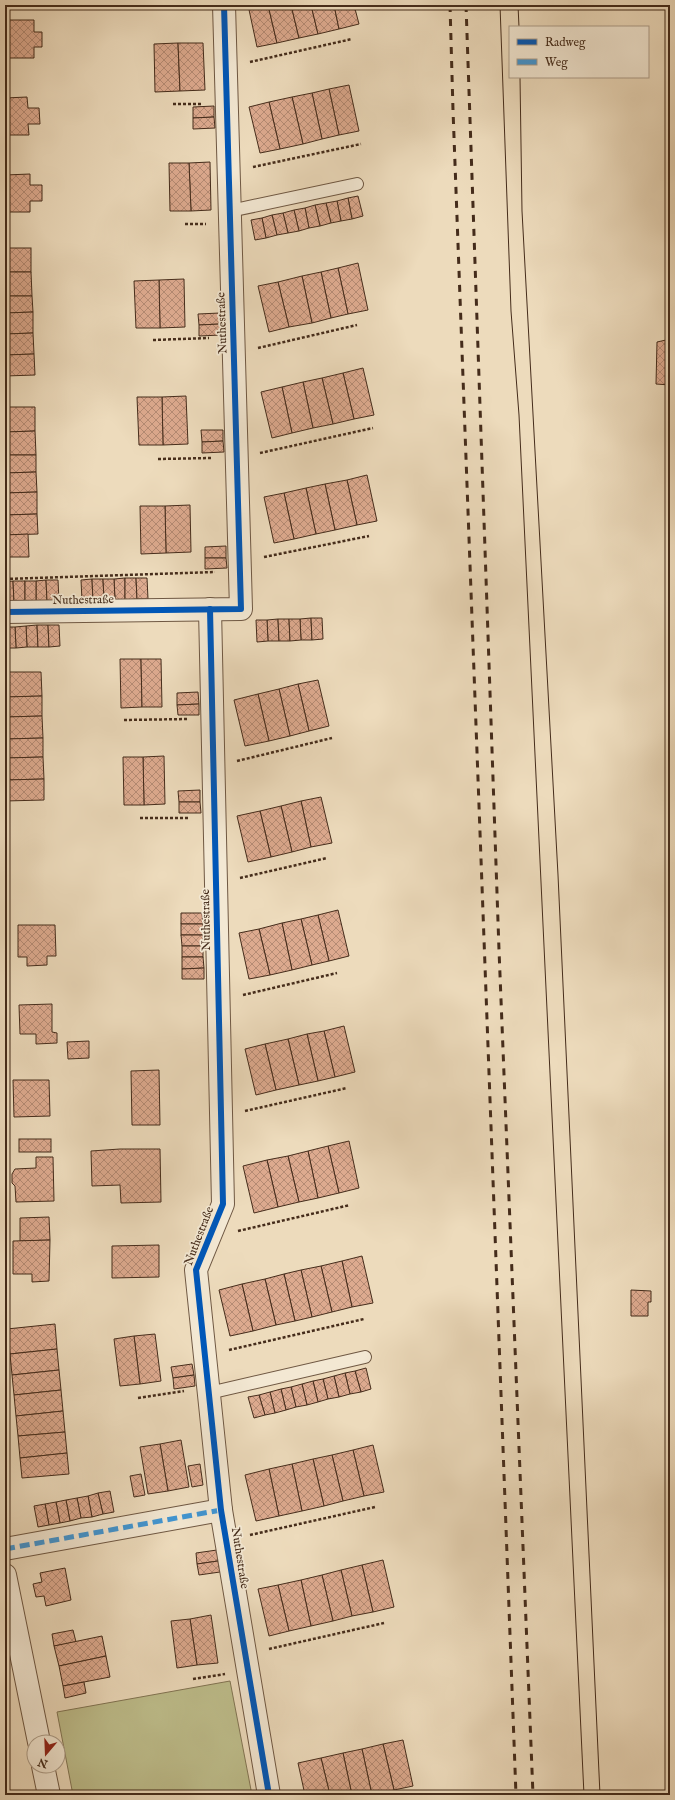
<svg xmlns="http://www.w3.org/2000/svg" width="675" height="1800" font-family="'IM FELL English',serif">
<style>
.green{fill:#bebe8c;stroke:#827554}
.building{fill:url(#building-cross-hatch);stroke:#452c1b}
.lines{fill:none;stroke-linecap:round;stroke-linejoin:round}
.lane-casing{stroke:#6f5843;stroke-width:14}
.street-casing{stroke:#6f5843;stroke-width:24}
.path{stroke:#452c1b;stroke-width:2.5;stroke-dasharray:3 2;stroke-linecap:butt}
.lane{stroke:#f3e8d3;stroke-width:12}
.street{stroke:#f3e8d3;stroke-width:22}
.tram{stroke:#452c1b;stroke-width:1}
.rail{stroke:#452c1b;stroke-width:3;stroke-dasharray:7 7;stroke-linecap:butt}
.quiet{stroke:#4096d4;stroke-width:5;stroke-dasharray:10 5;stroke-linecap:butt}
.cycleway-casing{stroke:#f3e8d3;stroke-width:8}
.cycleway{stroke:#0057b8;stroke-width:6}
.labels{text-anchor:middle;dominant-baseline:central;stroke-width:3.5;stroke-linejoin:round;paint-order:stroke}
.street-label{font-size:12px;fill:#452c1b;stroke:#f3e8d3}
</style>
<defs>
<pattern id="building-cross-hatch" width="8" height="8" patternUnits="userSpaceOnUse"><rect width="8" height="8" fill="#ddaa8f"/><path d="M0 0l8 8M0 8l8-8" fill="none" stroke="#b58b74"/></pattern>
</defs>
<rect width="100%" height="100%" fill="#eddbbc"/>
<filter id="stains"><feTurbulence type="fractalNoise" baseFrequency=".005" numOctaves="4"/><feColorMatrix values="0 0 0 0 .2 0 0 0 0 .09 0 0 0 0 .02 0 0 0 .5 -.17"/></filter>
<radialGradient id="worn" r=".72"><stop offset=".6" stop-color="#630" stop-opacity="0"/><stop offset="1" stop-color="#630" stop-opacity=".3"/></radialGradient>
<path class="green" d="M230,1681L252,1795H73L57,1712Z"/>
<g class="building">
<path d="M190,5H212V9H191Z"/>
<path d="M248,5H268L277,43L257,47Z"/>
<path d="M268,5H291L299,38L277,43Z"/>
<path d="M291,5H311L318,34L299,38Z"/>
<path d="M311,5H334L339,29L318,34Z"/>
<path d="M334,5H354L359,24L339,29Z"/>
<path d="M6,20H34V32H42V47H34V58H5Z"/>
<path d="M178,43L180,91L155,92L154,44Z"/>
<path d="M178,43H203L205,90L180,91Z"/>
<path d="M349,85L359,131L339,135L329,89Z"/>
<path d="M329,89L339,135L322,139L312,93Z"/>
<path d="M312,93L322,139L303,144L292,97Z"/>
<path d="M27,97L28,108H39L40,124H28L29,135H5V98Z"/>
<path d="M292,97L303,144L280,149L269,102Z"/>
<path d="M269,102L280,149L260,153L249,107Z"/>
<path d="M214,106V117L193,118V107Z"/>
<path d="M214,117L215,128L193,129V118Z"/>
<path d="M210,162L211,210L191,211L189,163Z"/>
<path d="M169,163H189L191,211H170Z"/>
<path d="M30,174V185H42V201H30V212H5V175Z"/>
<path d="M358,196L363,216L352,219L348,198Z"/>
<path d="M348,198L352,219L341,221L337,201Z"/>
<path d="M337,201L341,221L331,223L326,203Z"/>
<path d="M326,203L331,223L320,226L315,205Z"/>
<path d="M315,205L320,226L309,228L305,208Z"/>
<path d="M305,208L309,228L299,231L294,210Z"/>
<path d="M294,210L299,231L288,233L283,213Z"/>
<path d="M283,213L288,233L277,235L272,215Z"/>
<path d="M272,215L277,235L266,238L262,218Z"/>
<path d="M262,218L266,238L255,240L251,220Z"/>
<rect x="5" y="248" width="26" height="24"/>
<path d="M358,263L368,310L348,314L338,268Z"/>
<path d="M338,268L348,314L331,318L321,272Z"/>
<path d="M5,272H31L32,296H5Z"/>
<path d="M321,272L331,318L312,323L302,276Z"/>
<path d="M302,276L312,323L289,327L278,282Z"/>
<path d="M184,279L185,327L160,328L159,280Z"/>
<path d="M159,280L160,328H136L134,281Z"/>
<path d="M278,282L289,327L269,332L258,286Z"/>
<path d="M5,296H32L33,312L5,313Z"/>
<path d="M33,312V333L5,334V313Z"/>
<path d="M220,313V324L199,325L198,314Z"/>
<path d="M220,324L221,335L199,336V325Z"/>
<path d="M33,333L34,354L5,355V334Z"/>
<path d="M666,340L670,349V385L656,384L657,342Z"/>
<path d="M34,354L35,375L5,376V355Z"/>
<path d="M363,368L374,415L354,419L343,373Z"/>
<path d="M343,373L354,419L333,424L322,378Z"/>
<path d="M322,378L333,424L313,428L303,382Z"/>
<path d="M303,382L313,428L292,433L282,387Z"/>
<path d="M282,387L292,433L272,438L261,392Z"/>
<path d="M186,396L188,444L163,445L162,397Z"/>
<path d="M137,397H162L163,445H139Z"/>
<path d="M5,407H35V431L5,432Z"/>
<path d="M201,430H223V441L202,442Z"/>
<path d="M35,431L36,455H5V432Z"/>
<path d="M223,441L224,452L202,453V442Z"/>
<path d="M5,455H36V472L5,473Z"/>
<path d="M36,472L37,492L5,493V473Z"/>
<path d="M367,475L377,521L357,525L347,480Z"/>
<path d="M347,480L357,525L335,530L325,484Z"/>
<path d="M325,484L335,530L316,534L306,488Z"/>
<path d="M306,488L316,534L294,539L284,493Z"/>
<path d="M37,492V514L5,515V493Z"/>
<path d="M284,493L294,539L274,543L264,497Z"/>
<path d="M190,505L191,552L166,553L165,506Z"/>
<path d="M140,506H165L166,553L141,554Z"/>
<path d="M37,514L38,534L5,535V515Z"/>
<path d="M28,534L29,557H5V535Z"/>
<path d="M226,546V558H205V547Z"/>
<path d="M205,558H226L227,568L205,569Z"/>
<path d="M125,578V600H115L114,579Z"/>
<path d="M125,578H136L137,599L125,600Z"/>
<path d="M136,578H147L148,599H137Z"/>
<path d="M92,579L93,601H82L81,580Z"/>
<path d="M92,579H103L104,600L93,601Z"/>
<path d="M103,579H114L115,600H104Z"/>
<path d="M46,580L47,601L36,602V581Z"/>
<path d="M46,580H58L59,601H47Z"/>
<path d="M13,581L14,602L5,603V582Z"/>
<path d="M13,581H25V602H14Z"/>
<rect x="25" y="581" width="11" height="21"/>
<path d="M311,618L312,640H301L300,619Z"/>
<path d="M311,618H322L323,639L312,640Z"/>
<path d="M278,619L279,641H268L267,620Z"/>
<path d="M278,619H289L290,641H279Z"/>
<path d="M289,619H300L301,640L290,641Z"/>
<path d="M256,620H267L268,641L257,642Z"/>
<path d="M37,625L38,647H27L26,626Z"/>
<path d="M37,625H48L49,647H38Z"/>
<path d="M48,625H59L60,646L49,647Z"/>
<path d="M26,626L27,647L16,648L15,627Z"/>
<path d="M5,627H15L16,648H5Z"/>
<path d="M120,659H141L142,707L121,708Z"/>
<path d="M141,659H161L162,707H142Z"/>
<path d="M5,672H41L42,696L5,697Z"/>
<path d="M318,680L329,726L309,731L298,684Z"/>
<path d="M298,684L309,731L290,736L279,689Z"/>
<path d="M279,689L290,736L269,741L258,694Z"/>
<path d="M198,692L199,704L177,705V693Z"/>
<path d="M258,694L269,741L245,746L234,700Z"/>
<path d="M42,696V716L5,717V697Z"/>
<path d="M199,704V715H178L177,705Z"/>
<path d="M42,716L43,738L5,739V717Z"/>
<path d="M43,738V757L5,758V739Z"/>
<path d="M164,756L165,804L144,805L143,757Z"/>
<path d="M43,757L44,779L5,780V758Z"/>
<path d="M123,757H143L144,805H124Z"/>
<path d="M44,779V800L5,801V780Z"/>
<path d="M200,790V802H179L178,791Z"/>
<path d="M321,797L332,843L311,847L301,801Z"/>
<path d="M301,801L311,847L292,852L281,806Z"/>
<path d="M179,802H200L201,813H179Z"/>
<path d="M281,806L292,852L271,857L260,811Z"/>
<path d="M260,811L271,857L248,862L237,816Z"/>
<path d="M338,910L349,956L329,961L318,915Z"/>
<path d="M181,913H202L203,924H181Z"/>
<path d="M318,915L329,961L312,965L301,919Z"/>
<path d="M301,919L312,965L292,970L282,923Z"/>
<path d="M282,923L292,970L270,975L259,929Z"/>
<rect x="181" y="924" width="22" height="11"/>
<path d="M18,925H55L56,956H47V965L27,966V957H18Z"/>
<path d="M259,929L270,975L249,979L239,933Z"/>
<path d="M181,935H203V946H182Z"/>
<rect x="182" y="946" width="21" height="11"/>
<path d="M182,957H203L204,968L182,969Z"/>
<path d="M204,968V979H182V969Z"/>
<path d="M52,1004V1032L57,1033V1043L36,1044V1034H20L19,1005Z"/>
<path d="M344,1026L355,1072L335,1077L324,1031Z"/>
<path d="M324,1031L335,1077L318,1081L307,1034Z"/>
<path d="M307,1034L318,1081L299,1085L288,1039Z"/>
<path d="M288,1039L299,1085L276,1090L265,1044Z"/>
<path d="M89,1041V1058L68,1059L67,1042Z"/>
<path d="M265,1044L276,1090L256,1095L245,1049Z"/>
<path d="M159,1070L160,1125H132L131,1071Z"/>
<path d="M13,1080H49L50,1116L14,1117Z"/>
<rect x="19" y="1139" width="32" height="13"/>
<path d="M349,1141L359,1188L339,1193L328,1146Z"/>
<path d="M328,1146L339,1193L318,1198L308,1151Z"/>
<path d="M120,1149H160L161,1202L121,1203L120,1185L92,1186L91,1151Z"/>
<path d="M308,1151L318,1198L299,1202L288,1156Z"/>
<path d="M288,1156L299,1202L278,1207L267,1160Z"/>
<path d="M36,1157H53L54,1201L16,1202L15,1186L12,1183V1174L15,1169L36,1168Z"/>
<path d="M267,1160L278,1207L254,1213L243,1166Z"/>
<path d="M49,1217L50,1240L20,1241V1218Z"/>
<path d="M50,1240L49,1281L32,1282V1274H13V1241Z"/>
<path d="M159,1245V1277L112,1278V1246Z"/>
<path d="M362,1256L373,1303L352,1307L342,1261Z"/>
<path d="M342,1261L352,1307L332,1312L321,1266Z"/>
<path d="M321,1266L332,1312L312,1317L301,1270Z"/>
<path d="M301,1270L312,1317L295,1321L284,1274Z"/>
<path d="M284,1274L295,1321L276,1325L265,1279Z"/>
<path d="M265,1279L276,1325L253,1331L242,1284Z"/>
<path d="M242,1284L253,1331L230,1336L219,1290Z"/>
<path d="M631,1290L651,1291V1302H648V1316H631Z"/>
<path d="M55,1324L57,1349L10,1354L7,1329Z"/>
<path d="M155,1334L161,1381L140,1384L134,1336Z"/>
<path d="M134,1336L140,1384L120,1386L114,1339Z"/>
<path d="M57,1349L59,1370L12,1375L10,1354Z"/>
<path d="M192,1364L194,1375L173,1378L171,1367Z"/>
<path d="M366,1368L371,1389L361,1392L355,1371Z"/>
<path d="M59,1370L61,1390L14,1395L12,1375Z"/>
<path d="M355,1371L361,1392L350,1394L345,1373Z"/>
<path d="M345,1373L350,1394L339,1397L334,1376Z"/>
<path d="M194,1375L195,1386L174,1389L173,1378Z"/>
<path d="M334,1376L339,1397L328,1399L323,1379Z"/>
<path d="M323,1379L328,1399L318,1402L313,1381Z"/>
<path d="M313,1381L318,1402L307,1405L302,1384Z"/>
<path d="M302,1384L307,1405L296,1407L291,1387Z"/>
<path d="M291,1387L296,1407L286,1410L281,1389Z"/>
<path d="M281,1389L286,1410L275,1413L270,1392Z"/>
<path d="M61,1390L63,1411L16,1416L14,1395Z"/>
<path d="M270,1392L275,1413L265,1415L259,1395Z"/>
<path d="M259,1395L265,1415L254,1418L248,1397Z"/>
<path d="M63,1411L65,1432L18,1436L16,1416Z"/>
<path d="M65,1432L67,1453L20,1458L18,1436Z"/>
<path d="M181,1440L189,1487L168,1491L160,1444Z"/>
<path d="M160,1444L168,1491L148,1494L140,1447Z"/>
<path d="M373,1445L384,1492L364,1496L353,1450Z"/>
<path d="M353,1450L364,1496L343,1501L332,1455Z"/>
<path d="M67,1453L69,1474L22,1478L20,1458Z"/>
<path d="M332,1455L343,1501L324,1506L313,1459Z"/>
<path d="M313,1459L324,1506L302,1511L292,1464Z"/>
<path d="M200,1464L203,1485L192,1487L188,1466Z"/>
<path d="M292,1464L302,1511L279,1516L269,1469Z"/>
<path d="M269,1469L279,1516L256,1521L245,1475Z"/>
<path d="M141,1474L145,1495L134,1497L130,1476Z"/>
<path d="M110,1491L114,1512L103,1514L98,1493Z"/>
<path d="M98,1493L103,1514L92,1517L88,1496Z"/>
<path d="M88,1496L92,1517L81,1518L77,1498Z"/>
<path d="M77,1498L81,1518L70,1521L66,1500Z"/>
<path d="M66,1500L70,1521L60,1523L56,1502Z"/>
<path d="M56,1502L60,1523L49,1525L45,1504Z"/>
<path d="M45,1504L49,1525L38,1527L34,1506Z"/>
<path d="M217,1550L218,1561L197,1564L196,1553Z"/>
<path d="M383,1560L394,1607L373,1612L362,1565Z"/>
<path d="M218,1561L220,1572L199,1575L197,1564Z"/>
<path d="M362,1565L373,1612L352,1616L341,1570Z"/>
<path d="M65,1568L71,1600L46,1606L44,1596L36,1597L33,1584L42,1582L40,1573Z"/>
<path d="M341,1570L352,1616L333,1621L322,1575Z"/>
<path d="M322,1575L333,1621L311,1626L301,1580Z"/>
<path d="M301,1580L311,1626L289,1631L278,1585Z"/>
<path d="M278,1585L289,1631L269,1636L258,1589Z"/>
<path d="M211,1615L218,1663L197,1665L190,1619Z"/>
<path d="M190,1619L197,1665L177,1668L171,1621Z"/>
<path d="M73,1630L76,1642L54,1646L52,1634Z"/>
<path d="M102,1636L106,1656L59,1666L54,1646Z"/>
<path d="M106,1656L110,1677L63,1686L59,1666Z"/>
<path d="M84,1682L86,1693L65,1698L63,1686Z"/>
<path d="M403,1740L413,1786L394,1790L383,1744Z"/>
<path d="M383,1744L394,1790L372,1795L362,1749Z"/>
<path d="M362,1749L372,1795H352L343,1753Z"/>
<path d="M343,1753L352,1795H330L321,1758Z"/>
<path d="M321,1758L330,1795H305L298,1763Z"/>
</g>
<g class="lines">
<g class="lane-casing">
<g id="lane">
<path d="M230,211L357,184"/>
<path d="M209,1393L365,1357"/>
</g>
</g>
<g class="street-casing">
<g id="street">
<path d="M210,609L223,1204L196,1270L221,1510L269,1795"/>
<path d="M5,612L241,609L224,5"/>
<path d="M5,1549L221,1510"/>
<path d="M5,1575L39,1742"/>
<path d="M43,1766L49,1795"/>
</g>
</g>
<g class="path">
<path d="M250,62L352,39"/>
<path d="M173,104H202"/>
<path d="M253,167L361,144"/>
<path d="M185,224H206"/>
<path d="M153,340L209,338"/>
<path d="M258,348L357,325"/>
<path d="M260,453L373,428"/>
<path d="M158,459L212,458"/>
<path d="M264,557L369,536"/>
<path d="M5,579L215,572"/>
<path d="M124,720L188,719"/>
<path d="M237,761L332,738"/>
<path d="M140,818H190"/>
<path d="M240,878L327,858"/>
<path d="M243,995L337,973"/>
<path d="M245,1111L347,1088"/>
<path d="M238,1231L350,1205"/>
<path d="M229,1350L364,1319"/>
<path d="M138,1398L184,1391"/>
<path d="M250,1535L375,1507"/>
<path d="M269,1649L384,1623"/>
<path d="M193,1679L225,1674"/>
</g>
<use href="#lane" class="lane"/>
<use href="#street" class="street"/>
<g class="tram">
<path d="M500,5L511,311L519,415L584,1795"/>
<path d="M518,5L519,27"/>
<path d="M520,77L522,211L558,875L600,1795"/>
</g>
<g class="rail">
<path d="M450,5L453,110L516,1795"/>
<path d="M466,5L499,950L533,1795"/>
</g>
<path class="quiet" d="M5,1549L221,1510"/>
<g class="cycleway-casing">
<g id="cycleway">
<path d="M210,609L223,1204L196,1270L221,1510L269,1795"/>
<path d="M5,612L241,609L224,5"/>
</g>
</g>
<use href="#cycleway" class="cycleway"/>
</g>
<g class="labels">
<g class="street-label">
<text transform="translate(222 323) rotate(-92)">Nuthestraße</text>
<text transform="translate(83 600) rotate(-1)">Nuthestraße</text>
<text transform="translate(206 920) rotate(-91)">Nuthestraße</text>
<text transform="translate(199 1236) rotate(-69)">Nuthestraße</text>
<text transform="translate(240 1558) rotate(81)">Nuthestraße</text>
</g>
</g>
<rect width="675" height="1800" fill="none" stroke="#eddbbc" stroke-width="20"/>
<rect x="6" y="6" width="663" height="1788" fill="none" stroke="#452c1b" stroke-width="2"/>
<rect x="10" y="10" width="655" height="1780" fill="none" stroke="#452c1b"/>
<rect x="509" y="26" width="140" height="52" fill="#f3e8d3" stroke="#ad9d89"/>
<rect x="517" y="39" width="20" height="6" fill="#0057b8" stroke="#ad9d89"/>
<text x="545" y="46" font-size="12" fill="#452c1b">Radweg</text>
<rect x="517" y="59" width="20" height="6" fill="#4096d4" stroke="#ad9d89"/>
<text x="545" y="66" font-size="12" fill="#452c1b">Weg</text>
<g transform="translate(46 1754) rotate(199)"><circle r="19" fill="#f3e8d3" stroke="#ad9d89"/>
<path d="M0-3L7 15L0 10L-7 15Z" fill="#8f2418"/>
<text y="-6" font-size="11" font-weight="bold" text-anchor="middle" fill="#452c1b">N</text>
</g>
<rect width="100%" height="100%" filter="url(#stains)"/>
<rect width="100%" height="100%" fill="url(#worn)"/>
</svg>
